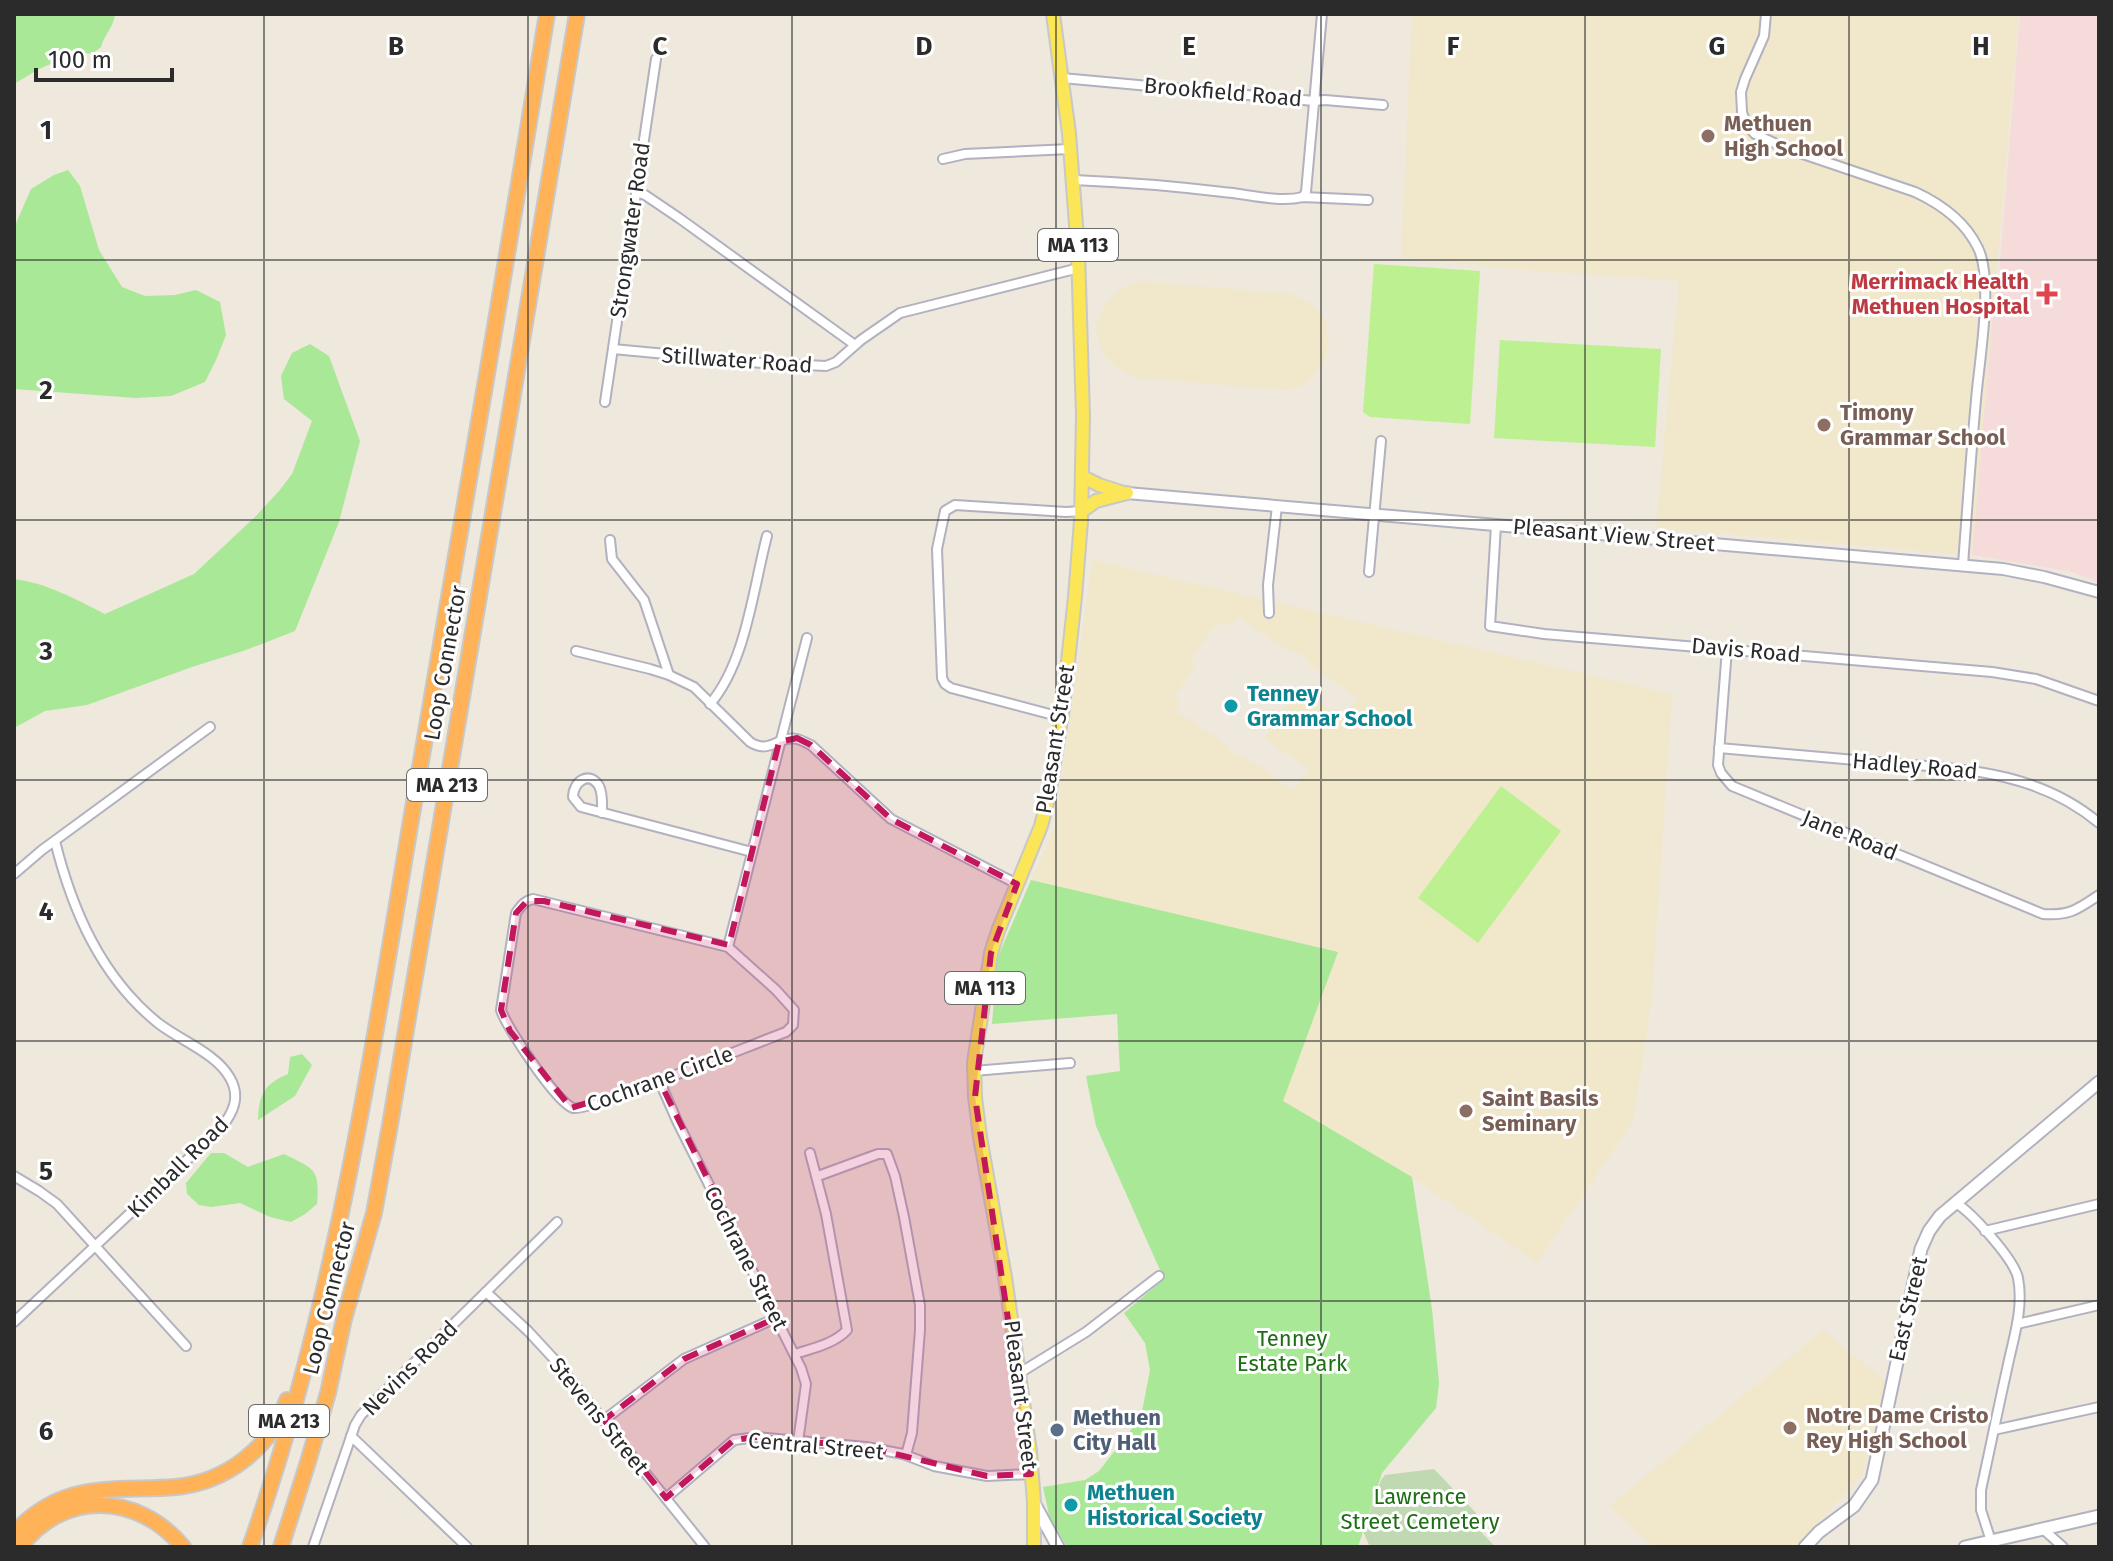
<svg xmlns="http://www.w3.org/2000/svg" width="2113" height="1561" font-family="'Fira Sans',sans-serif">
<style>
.education{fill:#f1e8cb;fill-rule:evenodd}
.medical{fill:#f5dbda}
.green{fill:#a9e896}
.cemetery{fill:#c1d9b3}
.pitch{fill:#bdf091}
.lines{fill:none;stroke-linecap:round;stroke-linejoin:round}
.minor-casing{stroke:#b1b1c0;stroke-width:12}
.tertiary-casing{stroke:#b1b1c0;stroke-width:14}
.secondary-casing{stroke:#b1b1c0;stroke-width:15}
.primary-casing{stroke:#c8c8c8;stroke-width:16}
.motorway-casing{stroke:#c8c8c8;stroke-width:18}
.minor{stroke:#fff;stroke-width:8}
.tertiary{stroke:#fff;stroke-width:10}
.secondary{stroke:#fff;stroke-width:11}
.primary{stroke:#fae656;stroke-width:12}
.motorway{stroke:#ffb257;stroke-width:14}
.marked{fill:#c2185b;fill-opacity:0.2;stroke:#c2185b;stroke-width:6;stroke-dasharray:16 10;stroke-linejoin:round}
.grid{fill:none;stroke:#2b2b2b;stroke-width:2;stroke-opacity:0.55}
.education-dot{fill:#8d6e63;stroke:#fff;stroke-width:3}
.health-dot{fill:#e0444e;stroke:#fff;stroke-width:3}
.culture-dot{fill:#0f9aa8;stroke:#fff;stroke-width:3}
.service-dot{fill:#5c6f8a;stroke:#fff;stroke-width:3}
.labels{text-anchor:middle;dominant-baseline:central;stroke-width:6;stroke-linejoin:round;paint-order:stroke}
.shield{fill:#fff;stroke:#6b6b6b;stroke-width:2}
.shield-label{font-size:20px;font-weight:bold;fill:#2b2b2b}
.street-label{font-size:22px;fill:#2b2b2b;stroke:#fff}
.education-label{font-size:22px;font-weight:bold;fill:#785e54;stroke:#fff;text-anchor:start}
.health-label{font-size:22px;font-weight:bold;fill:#be3a42;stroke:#fff;text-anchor:end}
.culture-label{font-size:22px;font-weight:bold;fill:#0d838f;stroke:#fff;text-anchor:start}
.park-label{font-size:22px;fill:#1e6e15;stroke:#fff}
.service-label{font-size:22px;font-weight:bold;fill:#4e5e75;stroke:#fff;text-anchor:start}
.grid-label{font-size:26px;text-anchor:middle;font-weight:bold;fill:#2b2b2b;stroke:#fff;stroke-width:6;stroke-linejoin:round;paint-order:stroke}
</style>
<rect width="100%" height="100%" fill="#eee8dd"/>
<g class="education">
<path d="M1412,14H2019L1972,555L1656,528L1679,281L1538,271L1401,257Z"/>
<path d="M1142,281L1289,294L1300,297L1317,308L1325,320L1329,342L1323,365L1307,382L1296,388L1284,390L1139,378L1129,375L1116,367L1104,355L1099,342L1096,327L1100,314L1105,305L1115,294L1127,286Z"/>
<path d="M1092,560L1672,694L1652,999L1633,1121L1537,1263L1412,1177L1278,1100L1031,880L1055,827ZM1238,617L1292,653L1295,651L1309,661L1308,664L1358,698L1343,719L1298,688L1264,738L1309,768L1294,790L1245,757L1244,759L1229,750L1230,747L1175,710L1180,702L1174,697L1196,665L1190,661L1217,622L1225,627L1228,623L1232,625Z"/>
<path d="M1823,1330L1886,1382L1863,1474L1795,1547H1654L1609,1506Z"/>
</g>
<path class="medical" d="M2020,14H2099V582L2069,571L1972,555L1992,323L2000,264Z"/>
<g class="green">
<path d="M14,14H114L115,15C113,28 104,35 101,47L92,54L78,52L39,69L14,84Z"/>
<path d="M68,170L80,186L99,250L122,287L145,296L175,295L196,290L220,302L226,335L216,360L205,382L171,396L136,398L14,389V228L31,189L54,175Z"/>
<path d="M310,344L329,356L360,441L339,522L295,631L246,650L192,667L87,705L45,711L14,728V579C47,583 75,599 105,614L194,574L256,516L279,491L292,474L312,421L284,399L281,376L292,353Z"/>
<path d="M1031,880L1338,952L1283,1101L1412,1177L1432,1309L1439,1383L1436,1408L1382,1473L1358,1547H1067L1049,1515L1043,1487L1085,1480L1099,1471L1141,1417L1150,1370L1145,1343L1124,1313L1164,1279L1096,1126L1086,1076L1120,1071L1117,1014L992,1024L997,959Z"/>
<path d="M302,1054L312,1065L295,1096L258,1120C259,1095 264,1084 288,1074L290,1057Z"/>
<path d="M211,1153H224L248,1167L284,1154C314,1169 320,1168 317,1204L305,1214L291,1222L270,1217L240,1203L211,1207L199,1205L187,1194L186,1183Z"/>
</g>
<path class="cemetery" d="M1434,1469L1476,1513L1475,1525L1495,1547H1370L1363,1531L1381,1480L1385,1475Z"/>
<g class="pitch">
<path d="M1374,264L1480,271L1470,424L1370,417L1363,412Z"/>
<path d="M1500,340L1661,349L1655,447L1494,438Z"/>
<path d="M1501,786L1561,831L1478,943L1418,898Z"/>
</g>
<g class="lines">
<g class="minor-casing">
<g id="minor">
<path d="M1766,14L1764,36L1745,79L1741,92L1742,112L1746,124L1755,134L1785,148L1915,192C1941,204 1965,221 1978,248C1994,280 1979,362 1976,400C1971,455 1967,510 1963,565"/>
<path d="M1062,78L1314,101L1325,100L1383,105"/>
<path d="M943,159L965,154L1070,149"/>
<path d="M1074,180C1123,182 1173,186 1223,192C1248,194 1278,203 1303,197L1368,200"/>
<path d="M636,192L645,195L679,218L855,345"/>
<path d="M1303,197L1306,192L1322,14"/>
<path d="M613,349L762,363L826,366L836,362L861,340L900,313L1079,268"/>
<path d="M605,402L656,59"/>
<path d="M1496,525L1490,626L1544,634L1992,672L2036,679L2099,701"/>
<path d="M610,540L612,559L644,600L669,675"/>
<path d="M1369,572L1381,441"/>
<path d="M1269,613L1268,585L1277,506"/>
<path d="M1727,649L1718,765L1721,773L1732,786L2043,914C2070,916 2078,909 2099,895"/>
<path d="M576,651L650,669L669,675L694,687L750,742C770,755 778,735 797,739C802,740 806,743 811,745L891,819L1017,884"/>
<path d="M710,704C746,662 753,589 767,536"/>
<path d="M1061,717L951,688L945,684L942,678L937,549L945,511L955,505L1066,512L1082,511"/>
<path d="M1719,748C1772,753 1825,757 1878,762C1958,769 2035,769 2099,823"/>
<path d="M602,813C602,805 603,793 599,786C589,770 573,782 573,797L581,807L752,852"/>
<path d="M14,874L42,850L210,727"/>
<path d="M533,899L728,947L776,990L794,1010L793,1025L786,1032C758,1042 587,1113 573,1108C557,1103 506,1027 501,1010L516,913C521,906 524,901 533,899Z"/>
<path d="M728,947L807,638"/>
<path d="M974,1071L1070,1063"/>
<path d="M659,1080L677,1121L801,1368L806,1384L798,1442"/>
<path d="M14,1176L39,1191L57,1204L186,1346"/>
<path d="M818,1176L878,1154H887L895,1176L904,1217L920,1305V1330L912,1433L906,1455"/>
<path d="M1956,1203C1972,1213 2014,1259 2018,1278C2024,1309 2013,1339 2007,1369C1998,1409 1990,1449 1981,1490V1510L1991,1541"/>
<path d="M1985,1231L2099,1204"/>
<path d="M486,1292L528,1331L553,1358L705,1547"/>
<path d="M14,1322L221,1128C233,1113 241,1097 230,1078C216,1053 181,1041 158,1023C101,977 72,910 55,841"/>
<path d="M2017,1324L2099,1305"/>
<path d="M795,1354C813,1348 834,1344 847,1330L826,1214L810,1153"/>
<path d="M1018,1374L1086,1332L1159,1276"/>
<path d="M604,1420L684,1359L776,1318"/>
<path d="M1994,1430L2099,1407"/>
<path d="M351,1436L467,1547"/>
<path d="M666,1498L734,1440L757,1437L866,1447L903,1454L934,1466L987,1476L1031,1474"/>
<path d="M2043,1529L2063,1547"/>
<path d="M313,1547L355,1425L361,1415L557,1222"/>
</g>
</g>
<g class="tertiary-casing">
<path id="tertiary" d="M1127,493L2003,569L2044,577L2099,592"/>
</g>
<g class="secondary-casing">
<g id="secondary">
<path d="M1034,1503L1058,1547"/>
<path d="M1805,1547L1819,1532L1854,1506L1872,1480L1921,1249L1929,1231L1940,1216L2099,1082"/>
<path d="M1965,1547L2099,1516"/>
</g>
</g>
<g class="primary-casing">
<g id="primary">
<path d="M1083,477L1099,485L1124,493"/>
<path d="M1082,511L1096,501L1127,493"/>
<path d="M1034,1547V1502L1030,1451L1005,1277L980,1137L975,1097L974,1062L991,953L998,931L1041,826L1049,795L1063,708L1075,597L1081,521L1083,416L1078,251L1069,133L1053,14"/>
</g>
</g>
<g class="motorway-casing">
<g id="motorway">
<path d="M14,1533C30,1516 48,1503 71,1496C104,1486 141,1490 176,1487C226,1482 271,1448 287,1400"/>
<path d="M20,1547C64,1489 138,1493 183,1547"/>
<path d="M250,1547C333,1312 370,1065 411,820C457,551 503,283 547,14"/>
<path d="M281,1547L308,1462L328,1393L344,1319L374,1213L390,1125L577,14"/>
</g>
</g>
<use href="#minor" class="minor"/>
<use href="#tertiary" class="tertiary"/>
<use href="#secondary" class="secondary"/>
<use href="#primary" class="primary"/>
<use href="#motorway" class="motorway"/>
</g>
<path class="marked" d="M797,738L811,745L891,819L1017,884L991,953L975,1097L1031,1474L987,1476L866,1447L757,1437L734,1440L666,1498L604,1420L684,1359L776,1318L659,1080L571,1108L510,1031L501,1010L516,913L527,901H544L729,945L779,742Z"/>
<path class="grid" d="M264,14V1547M528,14V1547M792,14V1547M1056,14V1547M1321,14V1547M1585,14V1547M1849,14V1547M14,260H2099M14,520H2099M14,780H2099M14,1041H2099M14,1301H2099"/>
<g class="education-dot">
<circle cx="1708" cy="136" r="8"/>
<circle cx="1824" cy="425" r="8"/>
<circle cx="1466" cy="1111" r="8"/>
<circle cx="1790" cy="1428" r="8"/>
</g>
<path class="health-dot" d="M2043 282h8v8h8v8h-8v8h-8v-8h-8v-8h8z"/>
<g class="culture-dot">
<circle cx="1231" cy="706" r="8"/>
<circle cx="1071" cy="1505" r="8"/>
</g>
<circle class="service-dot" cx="1057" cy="1430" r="8"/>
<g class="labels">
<g class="shield">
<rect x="1038" y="229" width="80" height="32" rx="6"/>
<rect x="407" y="769" width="80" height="32" rx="6"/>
<rect x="945" y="972" width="80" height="32" rx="6"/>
<rect x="249" y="1405" width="80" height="32" rx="6"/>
</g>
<g class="shield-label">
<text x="1078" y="245">MA 113</text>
<text x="447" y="785">MA 213</text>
<text x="985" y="988">MA 113</text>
<text x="289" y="1421">MA 213</text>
</g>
<g class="street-label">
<text transform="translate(1223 92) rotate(5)">Brookfield Road</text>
<text transform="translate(630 230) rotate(-82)">Strongwater Road</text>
<text transform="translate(737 360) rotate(4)">Stillwater Road</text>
<text transform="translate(1614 535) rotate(5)">Pleasant View Street</text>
<text transform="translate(1746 650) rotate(5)">Davis Road</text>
<text transform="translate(445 663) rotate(-80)">Loop Connector</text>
<text transform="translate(1055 739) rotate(-81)">Pleasant Street</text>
<text transform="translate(1915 766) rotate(5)">Hadley Road</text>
<text transform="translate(1850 835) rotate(22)">Jane Road</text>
<text transform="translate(660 1079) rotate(-20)">Cochrane Circle</text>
<text transform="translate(178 1167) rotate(-45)">Kimball Road</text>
<text transform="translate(746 1258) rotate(63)">Cochrane Street</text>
<text transform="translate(329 1298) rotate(-76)">Loop Connector</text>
<text transform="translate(1908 1309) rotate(-77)">East Street</text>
<text transform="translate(410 1368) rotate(-45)">Nevins Road</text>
<text transform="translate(1021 1395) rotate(83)">Pleasant Street</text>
<text transform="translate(599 1416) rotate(51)">Stevens Street</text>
<text transform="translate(816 1446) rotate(5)">Central Street</text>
</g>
<g class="education-label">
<text x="1724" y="123">Methuen<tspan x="1724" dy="25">High School</tspan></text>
<text x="1840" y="412">Timony<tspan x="1840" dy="25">Grammar School</tspan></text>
<text x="1482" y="1098">Saint Basils<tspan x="1482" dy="25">Seminary</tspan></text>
<text x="1806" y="1415">Notre Dame Cristo<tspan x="1806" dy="25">Rey High School</tspan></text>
</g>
<g class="health-label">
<text x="2029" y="281">Merrimack Health<tspan x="2029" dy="25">Methuen Hospital</tspan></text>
</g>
<g class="culture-label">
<text x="1247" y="693">Tenney<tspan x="1247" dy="25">Grammar School</tspan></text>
<text x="1087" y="1492">Methuen<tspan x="1087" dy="25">Historical Society</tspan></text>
</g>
<g class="park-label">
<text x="1292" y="1338">Tenney<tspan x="1292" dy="25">Estate Park</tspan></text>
<text x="1420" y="1496">Lawrence<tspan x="1420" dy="25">Street Cemetery</tspan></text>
</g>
<g class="service-label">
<text x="1073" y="1417">Methuen<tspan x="1073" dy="25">City Hall</tspan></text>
</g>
</g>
<g class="grid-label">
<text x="396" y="55">B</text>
<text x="660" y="55">C</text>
<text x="924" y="55">D</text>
<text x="1189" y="55">E</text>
<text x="1453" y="55">F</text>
<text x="1717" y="55">G</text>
<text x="1981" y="55">H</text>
<text x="46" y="139">1</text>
<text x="46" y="399">2</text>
<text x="46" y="660">3</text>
<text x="46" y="920">4</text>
<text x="46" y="1180">5</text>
<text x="46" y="1440">6</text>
</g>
<rect width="2113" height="1561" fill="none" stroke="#2b2b2b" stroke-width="32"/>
<path d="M36 68v12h136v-12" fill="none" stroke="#2b2b2b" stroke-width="4"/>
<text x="48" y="68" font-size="24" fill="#2b2b2b" stroke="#ffffff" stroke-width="6" paint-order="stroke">100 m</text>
</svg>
